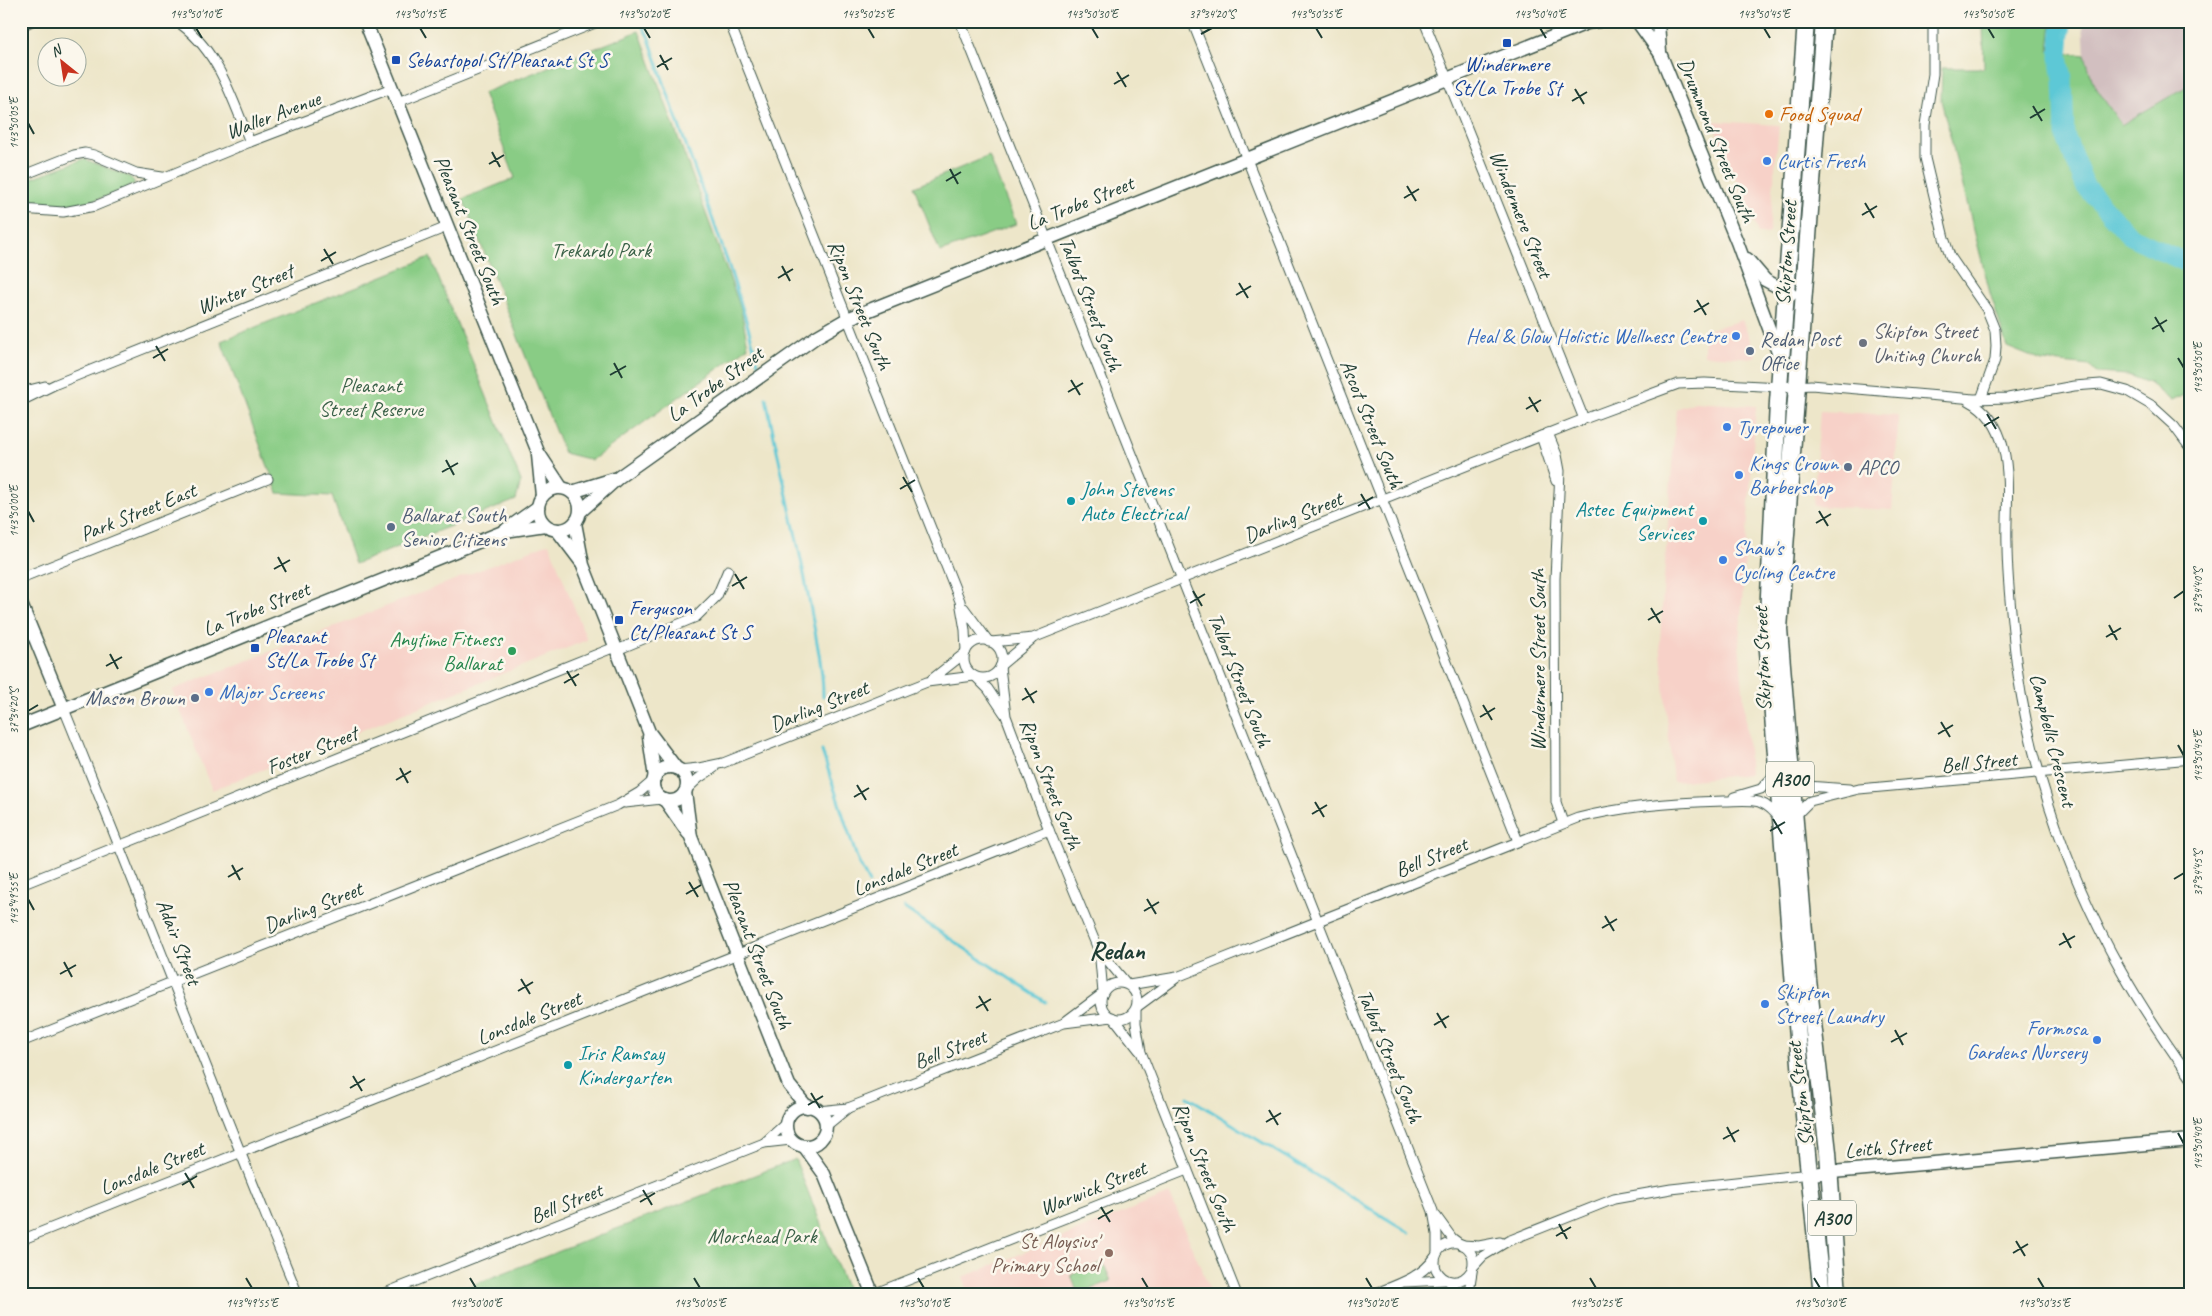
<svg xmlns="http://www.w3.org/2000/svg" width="2212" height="1316" font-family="Caveat,sans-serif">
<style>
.built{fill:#f7d1c8}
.industrial{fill:#d2bfc0}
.green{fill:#89cc85;stroke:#54845c}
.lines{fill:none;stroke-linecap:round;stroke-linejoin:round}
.stream{stroke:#5dc8d6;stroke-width:3}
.river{stroke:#5dc8d6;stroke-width:19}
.street-casing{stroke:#3e564a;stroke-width:11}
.secondary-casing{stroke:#3e564a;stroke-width:15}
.highway-casing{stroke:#3e564a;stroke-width:19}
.street{stroke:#fff;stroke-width:9}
.secondary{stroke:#fff;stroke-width:12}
.highway{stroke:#fff;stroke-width:16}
.ticks{fill:none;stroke:#1f3d34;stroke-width:2}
.transit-dot{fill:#1a4fb4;stroke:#fbf7ec;stroke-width:2}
.food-dot{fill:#e8710a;stroke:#fbf7ec;stroke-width:2}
.shop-dot{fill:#3f7fe0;stroke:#fbf7ec;stroke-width:2}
.worship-dot{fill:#6b7280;stroke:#fbf7ec;stroke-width:2}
.service-dot{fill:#5c6f8a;stroke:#fbf7ec;stroke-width:2}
.culture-dot{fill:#0f9aa8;stroke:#fbf7ec;stroke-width:2}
.leisure-dot{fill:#2e9e5b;stroke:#fbf7ec;stroke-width:2}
.education-dot{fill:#8d6e63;stroke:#fbf7ec;stroke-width:2}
.labels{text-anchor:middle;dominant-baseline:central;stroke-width:5;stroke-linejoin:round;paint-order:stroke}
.shield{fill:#fbf7ec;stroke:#61756b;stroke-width:1}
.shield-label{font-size:20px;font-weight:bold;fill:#1f3d34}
.transit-label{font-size:21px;fill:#164399;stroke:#fbf7ec;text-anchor:start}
.food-label{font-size:21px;fill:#c56008;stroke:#fbf7ec;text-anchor:start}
.street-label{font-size:21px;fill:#1f3d34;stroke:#fbf7ec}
.shop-label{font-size:21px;fill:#366cbe;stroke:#fbf7ec;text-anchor:start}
.park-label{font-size:21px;fill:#3a6148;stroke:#fbf7ec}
.worship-label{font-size:21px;fill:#5b616d;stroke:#fbf7ec;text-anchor:start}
.service-label{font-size:21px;fill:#4e5e75;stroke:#fbf7ec;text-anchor:start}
.culture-label{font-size:21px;fill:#0d838f;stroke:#fbf7ec;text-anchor:start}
.leisure-label{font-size:21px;fill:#27864d;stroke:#fbf7ec;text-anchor:end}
.education-label{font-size:21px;fill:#785e54;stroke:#fbf7ec;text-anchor:end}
.district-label{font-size:26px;font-weight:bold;fill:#1f3d34;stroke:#fbf7ec}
.neatline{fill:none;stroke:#1f3d34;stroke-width:2}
.ticks-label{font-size:12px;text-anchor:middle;fill:#1f3d34}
</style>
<rect width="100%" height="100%" fill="#fbf7ec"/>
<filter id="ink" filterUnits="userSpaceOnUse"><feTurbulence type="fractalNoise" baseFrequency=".02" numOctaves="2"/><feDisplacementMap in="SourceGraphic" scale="10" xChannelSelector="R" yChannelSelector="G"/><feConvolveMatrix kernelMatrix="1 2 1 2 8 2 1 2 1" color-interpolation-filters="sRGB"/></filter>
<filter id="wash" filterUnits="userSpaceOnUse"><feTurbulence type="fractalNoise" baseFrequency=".0096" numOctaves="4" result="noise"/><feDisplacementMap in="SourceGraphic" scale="20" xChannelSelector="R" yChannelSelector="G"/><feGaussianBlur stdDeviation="1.12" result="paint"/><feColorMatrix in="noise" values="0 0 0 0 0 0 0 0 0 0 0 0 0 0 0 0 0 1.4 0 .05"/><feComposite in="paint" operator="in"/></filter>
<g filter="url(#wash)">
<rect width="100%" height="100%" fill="#ede6c9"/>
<g class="built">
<path d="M1712,121L1779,125L1769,234L1758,233Z"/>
<path d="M1742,320L1756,355L1754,358L1704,355V331Z"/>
<path d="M1695,402L1756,406L1739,643L1750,774L1673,782L1660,642L1662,607L1676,409Z"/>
<path d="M1820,411L1899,415L1892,510L1813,506Z"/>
<path d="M549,543L587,640L212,790L172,690Z"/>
<path d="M1170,1194L1212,1295H970L963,1277Z"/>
</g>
<path class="industrial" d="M2083,21H2191V84L2121,125L2093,83L2085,55Z"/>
<g class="green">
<path d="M1983,21H2052L2049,51L2085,55L2093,83L2121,125L2191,84V391L2172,401L2149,383L2128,375L2096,373L2090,366L2042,361L2007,347L1990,293L1941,100L1942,68H1984Z"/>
<path d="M639,31L741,309L748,347L592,460L564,453L463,199L515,178L483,93Z"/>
<path d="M989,156L1016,224L940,252L914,187Z"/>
<path d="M84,159L130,177L134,181V184C99,203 60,211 21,203V182Z"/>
<path d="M430,257L521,481L516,500L355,564L332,496L278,493L221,341Z"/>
<path d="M795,1159L849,1295H447L788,1162Z"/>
<path d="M1103,1262L1111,1281L1078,1294L1071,1275Z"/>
</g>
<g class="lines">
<g class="stream">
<path d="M643,27L649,38C684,147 729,252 758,363"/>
<path d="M766,398C780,469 798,539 811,610C816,639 823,667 823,696"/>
<path d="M822,751L858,861L869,883"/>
<path d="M904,908L1045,1002"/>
<path d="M1188,1097L1410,1233"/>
</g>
<path class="river" d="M2062,21L2059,57L2063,79L2065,135L2085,186L2130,236L2191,265"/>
</g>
</g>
<g filter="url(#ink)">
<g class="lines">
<g class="street-casing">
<g id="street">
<path d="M176,21C218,48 232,99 250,142"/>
<path d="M729,21L960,601L965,630L966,651"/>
<path d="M960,21L1433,1211L1437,1234V1253"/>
<path d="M1192,21L1518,841"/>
<path d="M1424,21L1584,419"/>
<path d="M1933,21V74L1925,125V158L1944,238L1950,256L1987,310L1995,330L1996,346L1995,360L1981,399"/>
<path d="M21,26L32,21"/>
<path d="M398,102L600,21"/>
<path d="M21,176L74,155L85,153L94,155L136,173L162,177"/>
<path d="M21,209L63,212L95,206L250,142L392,88"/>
<path d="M21,392L45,386"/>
<path d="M1968,400C2020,427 2005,497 2007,545C2007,573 2010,602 2013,631C2022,745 2065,871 2121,970C2142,1008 2166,1043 2191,1078"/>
<path d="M21,401L56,384L447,227"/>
<path d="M1548,433L1557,455L1560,471L1555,579L1556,802L1563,823"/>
<path d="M1541,436L1556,481"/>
<path d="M21,578L268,479"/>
<path d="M964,608L989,642"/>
<circle cx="983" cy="659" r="19"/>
<path d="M991,642L1033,638L1584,419L1678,384L1705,383L1780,387L1811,385L1974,399L2008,398L2074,386L2101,384L2127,391L2151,405L2174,426L2191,449"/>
<path d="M617,650L696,617L717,596L728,570"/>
<path d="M1001,665L1031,640"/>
<path d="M1000,667L1006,716L1049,830L1098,949L1127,984"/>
<path d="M976,677L988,689L1004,713"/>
<path d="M932,679L965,653"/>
<path d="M64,709C143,903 218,1100 298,1295"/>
<path d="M679,770L699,768L723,763L927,682L974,676"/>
<path d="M1792,773L1807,786L1849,789"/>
<path d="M686,790L699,778L714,768"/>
<path d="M1734,797L1761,789L1777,772"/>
<path d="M625,803L662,799"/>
<path d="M1795,816L1810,801L1859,789L2191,759"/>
<path d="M21,885L615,647"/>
<path d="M1099,949L1103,993"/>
<circle cx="1119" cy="1001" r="18"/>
<path d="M1129,985L1177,977L1578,818C1625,806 1676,802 1724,801C1735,801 1748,799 1759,802C1768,805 1774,812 1780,819"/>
<path d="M1137,1007L1175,979"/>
<path d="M1136,1009V1023L1141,1052L1237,1295"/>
<path d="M1114,1018L1139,1050"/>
<path d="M1066,1021L1102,994"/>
<path d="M21,1042L618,805L640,792L654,780"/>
<path d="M818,1111L848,1108L1064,1023L1112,1017"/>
<path d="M826,1126L848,1108"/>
<path d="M764,1143L786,1123"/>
<path d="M1436,1216L1452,1238L1460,1244"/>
<path d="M21,1240L1049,830"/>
<path d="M1462,1245L1479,1246L1500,1242"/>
<path d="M1472,1268L1483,1256L1508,1241L1614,1199L1671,1189L1810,1174"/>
<path d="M1449,1281L1460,1295"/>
<path d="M1405,1282L1445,1280"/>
<path d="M873,1294L1187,1170"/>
<path d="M380,1295L764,1143L791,1140"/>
<path d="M1371,1295C1393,1286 1422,1278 1435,1257"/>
<path d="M1470,1295C1468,1282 1476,1265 1472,1255C1462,1232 1429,1244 1436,1269C1444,1285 1462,1285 1471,1271"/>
</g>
</g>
<g class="secondary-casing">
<g id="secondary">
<path d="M365,21L538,452L561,487"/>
<path d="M1637,21L1660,53L1737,242L1780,358"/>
<path d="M1658,21L1660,53"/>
<path d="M1747,259L1765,280L1791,294"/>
<path d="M538,455L542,496"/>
<circle cx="559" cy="509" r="21"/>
<path d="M572,492L614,479"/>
<path d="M581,511L619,477L816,337L847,319L1587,23L1599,21"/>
<path d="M575,523L583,565L649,732L676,768"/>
<path d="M507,529L538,507"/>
<path d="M557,530L582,563"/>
<path d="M21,604L64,709"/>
<path d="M21,726L505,531L545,525"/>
<path d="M649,737L655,778"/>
<circle cx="670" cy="784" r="17"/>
<path d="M685,792L691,837L789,1085L807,1107"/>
<path d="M665,800L688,833"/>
<circle cx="806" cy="1126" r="20"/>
<path d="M804,1146L824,1174L873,1295"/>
<path d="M1810,1174L2191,1140"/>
</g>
</g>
<g class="highway-casing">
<g id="highway">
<path d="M1806,21L1778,402L1767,638L1807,1154L1822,1295"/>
<path d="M1824,21L1779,629L1808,980L1828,1152L1838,1295"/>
</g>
</g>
<use href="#street" class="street"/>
<use href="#secondary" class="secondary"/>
<use href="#highway" class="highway"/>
</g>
</g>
<path class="ticks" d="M196,28L202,38M420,28L426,38M644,28L650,38M868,28L874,38M1092,28L1098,38M1316,28L1322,38M1540,28L1546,38M1764,28L1770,38M1988,28L1994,38M1201,34L1212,28M660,55L668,70M657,67L672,58M1117,72L1126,87M1114,84L1129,75M1575,89L1584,104M1572,101L1587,92M2033,106L2042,121M2030,118L2045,109M28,123L34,134M492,152L500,167M489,164L504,155M950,169L958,184M946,181L961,172M1407,186L1416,201M1404,198L1419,189M1865,203L1874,218M1862,215L1877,206M324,249L333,264M321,261L336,252M782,266L790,281M778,278L793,269M1239,283L1248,298M1236,295L1251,286M1697,300L1706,315M1694,312L1709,303M2155,317L2164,332M2152,329L2167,320M156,346L165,361M153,358L168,349M2178,358L2184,368M614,363L622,378M610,375L626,366M1071,380L1080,395M1068,392L1083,383M1529,397L1538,412M1526,409L1541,400M1987,414L1996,429M1984,426L1999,417M446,460L454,475M442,472L458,463M903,477L912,492M900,489L915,480M1361,494L1370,509M1358,506L1373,497M28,511L34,522M1819,511L1828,526M1816,523L1831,514M278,557L286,572M274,569L290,560M735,574L744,589M732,586L747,577M1193,591L1202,606M2174,598L2184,591M1190,603L1205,594M1651,608L1660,623M1648,620L1663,611M2109,625L2117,640M2106,637L2121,628M110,654L118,669M106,666L122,657M567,671L576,686M564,683L579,674M1025,688L1034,703M1022,700L1037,691M1483,705L1492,720M28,711L38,705M1480,717L1495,708M1941,722L1950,737M1938,734L1953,725M2178,745L2184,756M400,768L408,783M396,780L411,771M857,785L866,800M854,797L869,788M1315,802L1324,817M1312,814L1327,805M1773,819L1782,834M1770,831L1785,822M232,865L240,880M228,877L243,868M2174,879L2184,873M689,882L698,897M686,894L701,885M28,899L34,910M1147,899L1156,914M1144,911L1159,902M1605,916L1614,931M1602,928L1617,919M2063,933L2071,948M2059,945L2075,936M64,962L72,977M60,974L76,965M521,979L530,994M518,991L533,982M979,996L988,1011M976,1008L991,999M1437,1013L1446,1028M1434,1025L1449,1016M1895,1030L1903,1045M1891,1042L1907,1033M353,1076L362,1091M350,1088L365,1079M811,1093L820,1108M808,1105L823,1096M1269,1110L1278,1125M1266,1122L1281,1113M1727,1127L1735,1142M2178,1133L2184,1144M1723,1139L1739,1130M185,1173L194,1188M182,1185L197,1176M643,1190L652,1205M640,1202L655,1193M1101,1207L1110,1222M1098,1219L1113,1210M1559,1224L1567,1239M1556,1236L1571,1227M2016,1241L2025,1256M2013,1253L2028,1244M246,1278L252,1288M470,1278L476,1288M694,1278L700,1288M918,1278L924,1288M1142,1278L1148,1288M1366,1278L1372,1288M1590,1278L1596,1288M1814,1278L1820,1288M2038,1278L2044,1288"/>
<g class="transit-dot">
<rect x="1502" y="38" width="10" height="10" rx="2.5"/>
<rect x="391" y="55" width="10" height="10" rx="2.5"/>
<rect x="614" y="615" width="10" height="10" rx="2.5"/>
<rect x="250" y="643" width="10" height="10" rx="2.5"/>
</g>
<circle class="food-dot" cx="1769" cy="114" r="5"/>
<g class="shop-dot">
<circle cx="1767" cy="161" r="5"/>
<circle cx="1736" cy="336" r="5"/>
<circle cx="1727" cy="427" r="5"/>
<circle cx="1739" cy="475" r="5"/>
<circle cx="1723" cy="560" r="5"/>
<circle cx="209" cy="692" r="5"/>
<circle cx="1765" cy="1004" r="5"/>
<circle cx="2097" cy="1040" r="5"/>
</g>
<circle class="worship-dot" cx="1863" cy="343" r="5"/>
<g class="service-dot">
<circle cx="1750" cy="351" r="5"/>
<circle cx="1848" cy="467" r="5"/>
<circle cx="391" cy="527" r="5"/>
<circle cx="195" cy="698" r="5"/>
</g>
<g class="culture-dot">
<circle cx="1071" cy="501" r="5"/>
<circle cx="1703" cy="521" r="5"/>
<circle cx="568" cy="1065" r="5"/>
</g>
<circle class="leisure-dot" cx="512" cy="651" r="5"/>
<circle class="education-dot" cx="1109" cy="1253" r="5"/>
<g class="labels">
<g class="shield">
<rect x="1766" y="761.5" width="48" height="35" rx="4"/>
<rect x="1808" y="1200.5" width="48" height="35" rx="4"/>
</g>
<g class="shield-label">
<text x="1790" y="779">A300</text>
<text x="1832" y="1218">A300</text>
</g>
<g class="transit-label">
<text x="406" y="60">Sebastopol St/Pleasant St S</text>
<text x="1507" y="64" text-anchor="middle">Windermere<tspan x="1507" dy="24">St/La Trobe St</tspan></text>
<text x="629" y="608">Ferguson<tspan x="629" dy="24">Ct/Pleasant St S</tspan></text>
<text x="265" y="636">Pleasant<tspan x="265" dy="24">St/La Trobe St</tspan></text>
</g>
<g class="food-label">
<text x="1779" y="114">Food Squad</text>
</g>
<g class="street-label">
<text transform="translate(273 115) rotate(-21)">Waller Avenue</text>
<text transform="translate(1717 140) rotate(68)">Drummond Street South</text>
<text transform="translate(1080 203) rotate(-22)">La Trobe Street</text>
<text transform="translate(1521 214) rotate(68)">Windermere Street</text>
<text transform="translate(470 230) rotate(68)">Pleasant Street South</text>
<text transform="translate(1786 253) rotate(-86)">Skipton Street</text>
<text transform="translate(245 289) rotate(-22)">Winter Street</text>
<text transform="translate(1091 304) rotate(69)">Talbot Street South</text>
<text transform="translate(860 305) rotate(68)">Ripon Street South</text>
<text transform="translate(715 384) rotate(-36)">La Trobe Street</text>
<text transform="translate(1372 424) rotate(68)">Ascot Street South</text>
<text transform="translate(138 512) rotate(-22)">Park Street East</text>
<text transform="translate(1293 517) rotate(-22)">Darling Street</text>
<text transform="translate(256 609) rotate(-22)">La Trobe Street</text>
<text transform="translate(1762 659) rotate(-92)">Skipton Street</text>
<text transform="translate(1538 660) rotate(-90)">Windermere Street South</text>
<text transform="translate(1240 680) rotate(69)">Talbot Street South</text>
<text transform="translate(819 706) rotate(-22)">Darling Street</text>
<text transform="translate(2053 740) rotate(76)">Campbells Crescent</text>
<text transform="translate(312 750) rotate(-22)">Foster Street</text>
<text transform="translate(1979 762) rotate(-5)">Bell Street</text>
<text transform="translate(1051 784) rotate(69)">Ripon Street South</text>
<text transform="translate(1431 857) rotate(-22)">Bell Street</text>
<text transform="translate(905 869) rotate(-22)">Lonsdale Street</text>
<text transform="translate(313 907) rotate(-22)">Darling Street</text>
<text transform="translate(179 942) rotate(69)">Adair Street</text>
<text transform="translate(758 954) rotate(69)">Pleasant Street South</text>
<text transform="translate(529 1018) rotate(-22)">Lonsdale Street</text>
<text transform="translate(950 1049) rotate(-21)">Bell Street</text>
<text transform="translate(1390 1056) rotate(68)">Talbot Street South</text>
<text transform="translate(1800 1094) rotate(-97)">Skipton Street</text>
<text transform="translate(1888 1147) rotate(-5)">Leith Street</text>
<text transform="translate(1205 1167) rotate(68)">Ripon Street South</text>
<text transform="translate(152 1168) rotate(-22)">Lonsdale Street</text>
<text transform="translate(1093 1188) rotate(-22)">Warwick Street</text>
<text transform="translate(566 1203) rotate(-22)">Bell Street</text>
</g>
<g class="shop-label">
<text x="1777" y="161">Curtis Fresh</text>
<text x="1726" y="336" text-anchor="end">Heal &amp; Glow Holistic Wellness Centre</text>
<text x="1737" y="427">Tyrepower</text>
<text x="1749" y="463">Kings Crown<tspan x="1749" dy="24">Barbershop</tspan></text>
<text x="1733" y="548">Shaw's<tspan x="1733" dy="24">Cycling Centre</tspan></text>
<text x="219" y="692">Major Screens</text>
<text x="1775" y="992">Skipton<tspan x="1775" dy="24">Street Laundry</tspan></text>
<text x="2087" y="1028" text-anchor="end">Formosa<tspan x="2087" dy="24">Gardens Nursery</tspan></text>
</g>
<g class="park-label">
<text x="601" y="250">Trekardo Park</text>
<text x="371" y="385">Pleasant<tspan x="371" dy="24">Street Reserve</tspan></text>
<text x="762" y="1236">Morshead Park</text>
</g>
<g class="worship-label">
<text x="1873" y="331">Skipton Street<tspan x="1873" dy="24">Uniting Church</tspan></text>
</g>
<g class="service-label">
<text x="1760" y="339">Redan Post<tspan x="1760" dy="24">Office</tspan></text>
<text x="1858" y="467">APCO</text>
<text x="401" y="515">Ballarat South<tspan x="401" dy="24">Senior Citizens</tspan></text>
<text x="185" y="698" text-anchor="end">Mason Brown</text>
</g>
<g class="culture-label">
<text x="1081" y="489">John Stevens<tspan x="1081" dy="24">Auto Electrical</tspan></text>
<text x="1693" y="509" text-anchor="end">Astec Equipment<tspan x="1693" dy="24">Services</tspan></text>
<text x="578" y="1053">Iris Ramsay<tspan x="578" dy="24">Kindergarten</tspan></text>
</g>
<g class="leisure-label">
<text x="502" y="639">Anytime Fitness<tspan x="502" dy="24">Ballarat</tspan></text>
</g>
<g class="education-label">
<text x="1099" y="1241">St Aloysius'<tspan x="1099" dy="24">Primary School</tspan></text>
</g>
<g class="district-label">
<text x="1117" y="950">Redan</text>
</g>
</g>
<rect width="2212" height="1316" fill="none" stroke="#fbf7ec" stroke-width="55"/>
<g transform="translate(62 62) rotate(330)"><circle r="24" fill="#fbf7ec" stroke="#a3ada2"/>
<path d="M0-4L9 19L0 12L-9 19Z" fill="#c8321e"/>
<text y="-8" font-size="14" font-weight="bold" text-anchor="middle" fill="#1f3d34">N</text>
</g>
<rect x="28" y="28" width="2156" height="1260" class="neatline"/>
<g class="ticks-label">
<text x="196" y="18">143°50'10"E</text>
<text x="420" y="18">143°50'15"E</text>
<text x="644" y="18">143°50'20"E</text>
<text x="868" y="18">143°50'25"E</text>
<text x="1092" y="18">143°50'30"E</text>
<text x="1212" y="18">37°34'20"S</text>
<text x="1316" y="18">143°50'35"E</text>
<text x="1540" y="18">143°50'40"E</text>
<text x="1764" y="18">143°50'45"E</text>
<text x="1988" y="18">143°50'50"E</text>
<text transform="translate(14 123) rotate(-90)" y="4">143°50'05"E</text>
<text transform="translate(2198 368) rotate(-90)" y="4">143°50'50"E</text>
<text transform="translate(14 511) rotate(-90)" y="4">143°50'00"E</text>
<text transform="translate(2198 591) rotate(-90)" y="4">37°34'40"S</text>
<text transform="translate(14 711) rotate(-90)" y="4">37°34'20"S</text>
<text transform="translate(2198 756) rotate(-90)" y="4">143°50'45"E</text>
<text transform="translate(2198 873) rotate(-90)" y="4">37°34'45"S</text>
<text transform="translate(14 899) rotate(-90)" y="4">143°49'55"E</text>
<text transform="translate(2198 1144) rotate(-90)" y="4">143°50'40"E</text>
<text x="252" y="1307">143°49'55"E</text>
<text x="476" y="1307">143°50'00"E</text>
<text x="700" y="1307">143°50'05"E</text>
<text x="924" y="1307">143°50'10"E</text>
<text x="1148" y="1307">143°50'15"E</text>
<text x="1372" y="1307">143°50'20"E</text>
<text x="1596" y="1307">143°50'25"E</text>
<text x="1820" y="1307">143°50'30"E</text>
<text x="2044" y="1307">143°50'35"E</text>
</g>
</svg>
